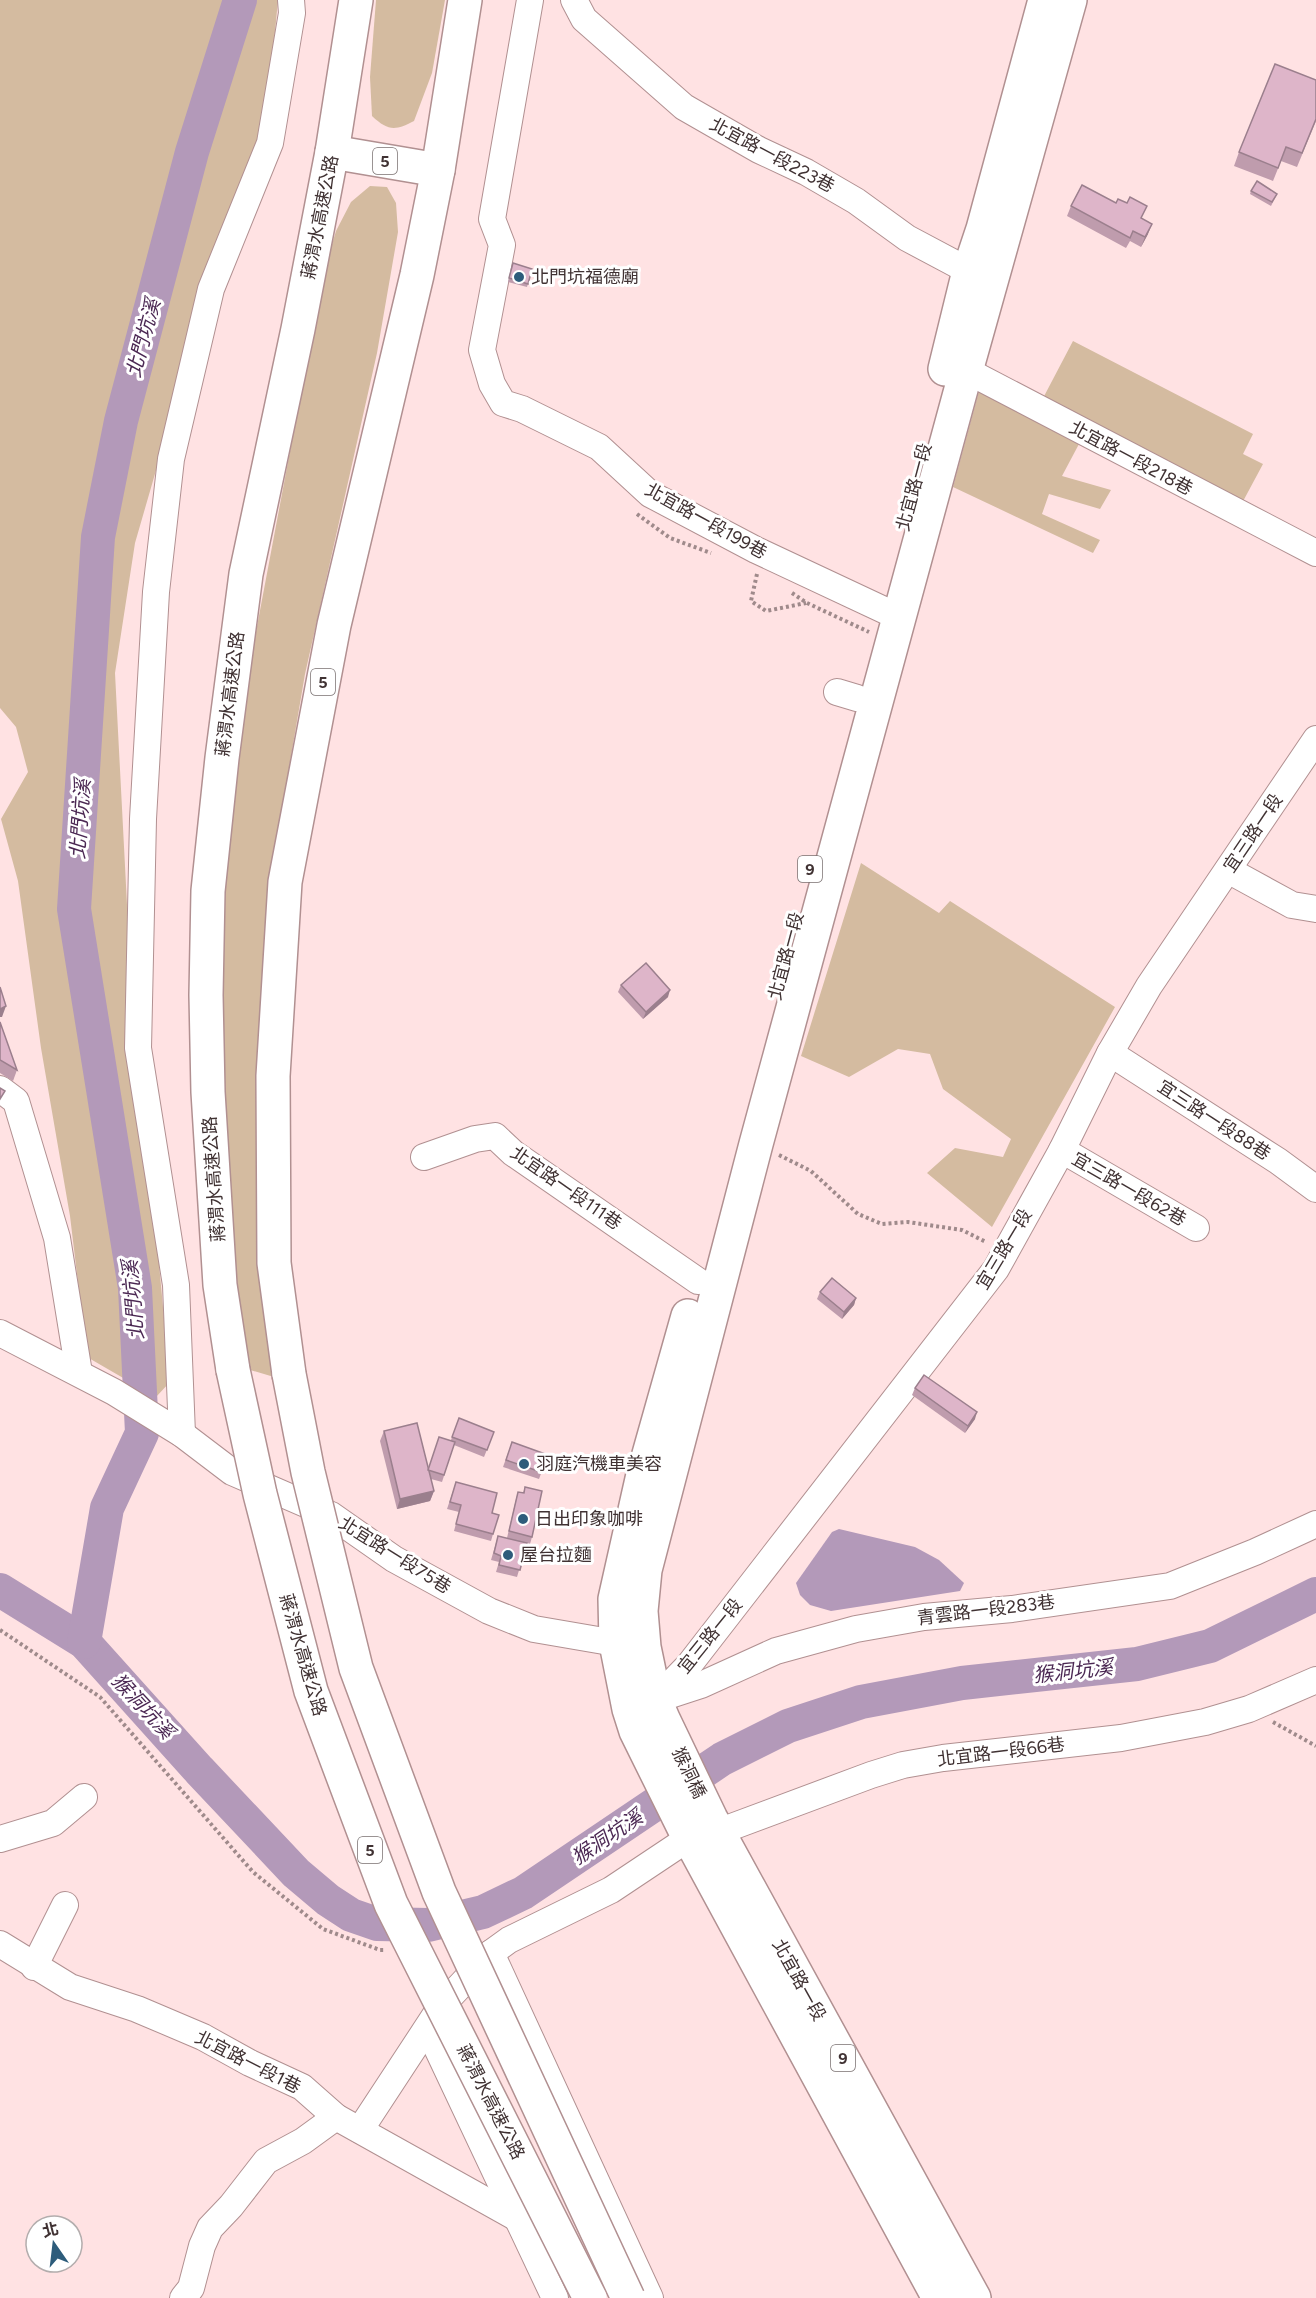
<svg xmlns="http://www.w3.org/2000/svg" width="1316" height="2298" font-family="Figtree,'Noto Sans TC',sans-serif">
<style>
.green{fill:#d4bba0}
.water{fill:#b399b9}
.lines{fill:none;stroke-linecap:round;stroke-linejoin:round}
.river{stroke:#b399b9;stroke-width:34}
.minor-casing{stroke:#b19091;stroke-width:28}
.major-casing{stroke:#b19091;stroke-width:36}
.highway-casing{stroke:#b19091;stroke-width:36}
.path{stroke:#9f8a8b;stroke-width:4;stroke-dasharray:3 3;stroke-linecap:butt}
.minor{stroke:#fff;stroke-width:26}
.major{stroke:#fff;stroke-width:33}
.highway{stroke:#fff;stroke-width:33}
.highway-bridge-casing{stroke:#b19091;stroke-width:36;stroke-linecap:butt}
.highway-bridge{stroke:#fff;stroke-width:33}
.wall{fill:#bf9cad}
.shaded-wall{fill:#9b7f8d}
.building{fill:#deb5c9;stroke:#9b7f8d;stroke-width:1.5}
.poi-dot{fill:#2d5c7b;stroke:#fff;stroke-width:2}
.labels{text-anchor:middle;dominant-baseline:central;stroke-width:6;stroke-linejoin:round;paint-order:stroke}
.shield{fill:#fff;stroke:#797070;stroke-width:1.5}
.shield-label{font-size:16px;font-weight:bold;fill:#403233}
.street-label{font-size:18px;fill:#403233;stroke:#fff}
.poi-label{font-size:18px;fill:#403233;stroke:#fff;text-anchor:start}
.water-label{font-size:20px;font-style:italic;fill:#4b2853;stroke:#fff}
</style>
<rect width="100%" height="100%" fill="#ffe2e3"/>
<g class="green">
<path d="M0,0H278L272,64L255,181L170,422L135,543L115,673L129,943L170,1382L156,1397L87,1357L70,1216L41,1048L18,881L1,819L28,772L16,727L0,708Z"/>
<path d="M376,0H445L432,73L414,121C395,131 388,131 372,116L370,77Z"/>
<path d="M370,186L387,187L396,203L398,232L377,353L305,674L274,856V1377L247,1369L233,1282L219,1003L223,861L242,706L324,271L336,231L351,202Z"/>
<path d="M1073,341L1253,434L1243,454L1263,464L1241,505L1041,402Z"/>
<path d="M979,391L1079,444L1062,476L1111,490L1100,509L1049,494L1042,514L1100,540L1093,553L953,487Z"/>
<path d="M861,863L939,913L950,901L1115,1007L992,1227L927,1173L955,1148L1003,1157L1011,1139L943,1089L930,1054L898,1049L849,1077L801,1056Z"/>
</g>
<path class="water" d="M839,1529L915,1547L939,1560L964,1583L960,1591L831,1611L810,1605L800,1595L796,1583L832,1532Z"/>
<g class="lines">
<g class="river">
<path d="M0,1590L84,1642L199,1770L296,1873L328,1900L351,1915L377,1924L428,1925L483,1912L523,1893L722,1759L788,1726L861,1702L962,1683L1137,1664L1210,1646L1316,1594"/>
<path d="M84,1642L107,1508L142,1433L135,1288L74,909L98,537L121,421L192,152L240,0"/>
</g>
<g class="minor-casing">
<g id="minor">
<path d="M530,0L492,219L502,245L482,350L492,384L503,403L522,409L599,447L650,494L756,550L901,618"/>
<path d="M574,0L584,19L684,107L759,150L806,172L856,201L907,238L969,271L985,276"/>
<path d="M952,363L1316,553"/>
<path d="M837,692L857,698"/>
<path d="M1228,870L1292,905L1316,909"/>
<path d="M1110,1053L1278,1161L1316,1189"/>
<path d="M0,1089L16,1101L57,1238L79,1373"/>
<path d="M1062,1150L1196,1228"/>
<path d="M424,1157L475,1139L495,1136L513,1153L698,1281"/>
<path d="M0,1333L114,1392L182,1434L232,1472L331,1515L394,1559L489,1611L534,1629L633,1646"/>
<path d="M182,1434L176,1285L138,1048L143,819L156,592L171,459L211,289L270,143L292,13L291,0"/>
<path d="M658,1699L701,1685L776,1651L856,1629L924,1617L1012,1609L1170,1586L1255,1552L1316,1524"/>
<path d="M641,1705L655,1700L689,1665L996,1269L1062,1150L1110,1053L1149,986L1316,739"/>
<path d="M0,1839L53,1823L84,1797"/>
<path d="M0,1944L70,1987L137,2009L203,2037L250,2063L302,2087L336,2117L517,2218"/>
<path d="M491,1953L650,2298"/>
<path d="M34,1967L65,1905"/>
<path d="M428,2029L555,2298"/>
<path d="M360,2130L442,2005L491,1953L509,1940L611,1890L689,1838L718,1832L871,1775L903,1765L943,1758L1121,1738L1205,1722L1249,1709L1316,1680"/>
<path d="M183,2298L191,2288L202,2246L210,2228L231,2206L266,2161L303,2141L336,2117"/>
</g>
</g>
<g class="major-casing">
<g id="major">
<path d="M945,369L969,271L983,229L1045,0"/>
<path d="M688,1316L642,1479L615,1599L616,1643L629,1709L636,1731L685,1830L939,2298"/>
<path d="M974,2298L711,1819L663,1719L655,1700L644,1647L641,1611L645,1570L756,1144L966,371L1070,0"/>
</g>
</g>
<g class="highway-casing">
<g id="highway">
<path d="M332,152L438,170"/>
<path d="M233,1370L220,1285L208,1092L206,995L208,891L222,758L246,574L298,329L332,152L356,0"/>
<path d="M289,1374L274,1263L273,1076L285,882L334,625L417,275L438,170L465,0"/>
</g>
</g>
<g class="path">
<path d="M637,514L670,538L711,553"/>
<path d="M757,574L751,601L766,611L806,603"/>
<path d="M792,593L807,603L869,632"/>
<path d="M779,1155L811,1171L858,1214L882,1224L908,1222L962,1230L986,1242"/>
<path d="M0,1630L100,1697L253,1872L323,1929L380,1950H385"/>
<path d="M1273,1722L1316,1746"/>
</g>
<use href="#minor" class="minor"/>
<use href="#major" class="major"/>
<use href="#highway" class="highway"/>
<g class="highway-bridge-casing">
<g id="highway-bridge">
<path d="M233,1370L260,1494L311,1691L391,1904L590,2298"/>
<path d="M289,1374L308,1472L356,1668L439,1892L628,2298"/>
</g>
</g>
<use href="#highway-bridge" class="highway-bridge"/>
</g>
<g class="wall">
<path d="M1316,121L1297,167L1281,161L1273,181L1234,166L1239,152Z"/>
<path d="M1251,191L1277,194L1271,206L1250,194Z"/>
<path d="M1071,206L1142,218L1148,234L1141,247L1130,241L1126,248L1067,216Z"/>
<path d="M513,263L532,269L527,287L508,282Z"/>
<path d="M621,985L668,997L643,1019L618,992Z"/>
<path d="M0,1022L17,1070L13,1081L0,1073Z"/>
<path d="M820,1292L856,1298L854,1305L842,1319L817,1299Z"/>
<path d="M915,1388L975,1419L965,1433L912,1395Z"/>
<path d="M459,1418L494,1432L484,1457L454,1445L442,1482L431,1479L434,1491L430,1501L397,1509L380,1441L384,1431L428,1470L451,1440Z"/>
<path d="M512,1442L548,1455L539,1479L503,1467Z"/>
<path d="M456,1482L492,1513L493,1534L491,1541L454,1531L459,1512L447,1509Z"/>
<path d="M525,1487L532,1537L530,1544L527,1543L517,1577L496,1572L499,1562L491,1560L498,1536L507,1538L516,1499L518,1492L523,1493Z"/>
</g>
<g class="shaded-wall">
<path d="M1152,224L1148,234L1141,247L1145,237Z"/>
<path d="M670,990L668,997L643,1019L646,1012Z"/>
<path d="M6,1006L2,1017H0V1009Z"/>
<path d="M856,1298L854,1305L842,1319L844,1312Z"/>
<path d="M977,1412L975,1419L965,1433L968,1426Z"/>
<path d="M434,1491L430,1501L397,1509L400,1499Z"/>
</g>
<g class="building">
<path d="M1275,64L1316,80V119L1302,153L1286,147L1278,168L1239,152Z"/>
<path d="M1257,181L1277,194L1272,202L1251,191Z"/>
<path d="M1082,185L1116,203L1118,199L1127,203L1130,197L1147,206L1141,218L1152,224L1145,237L1133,231L1130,238L1071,206Z"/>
<path d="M513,263L532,269L528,284L509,278Z"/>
<path d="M646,963L670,990L646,1012L621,985Z"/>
<path d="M0,987L6,1006L0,1009Z"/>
<path d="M0,1022L17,1070L0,1060Z"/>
<path d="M0,1088L5,1091L0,1099Z"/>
<path d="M832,1278L856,1298L844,1312L820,1292Z"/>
<path d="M924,1375L977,1412L968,1426L915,1388Z"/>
<path d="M459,1418L494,1432L487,1450L452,1437Z"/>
<path d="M417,1423L434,1491L400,1499L384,1431Z"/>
<path d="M439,1437L455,1442L444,1475L428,1470Z"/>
<path d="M512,1442L548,1455L541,1472L506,1460Z"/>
<path d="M456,1482L497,1493L492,1513L499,1515L493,1534L456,1524L461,1505L450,1502Z"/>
<path d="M525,1487L542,1491L532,1537L509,1531L518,1492L524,1493Z"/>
<path d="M498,1536L527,1543L520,1570L499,1565L501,1556L494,1553Z"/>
</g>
<g class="poi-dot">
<circle cx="519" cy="277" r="6"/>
<circle cx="524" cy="1464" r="6"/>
<circle cx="523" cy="1519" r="6"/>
<circle cx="508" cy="1555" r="6"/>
</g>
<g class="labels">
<g class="shield">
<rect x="373" y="148" width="24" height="26" rx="4.5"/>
<rect x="311" y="669" width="24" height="26" rx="4.5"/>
<rect x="798" y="856" width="24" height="26" rx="4.5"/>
<rect x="358" y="1837" width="24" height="26" rx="4.5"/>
<rect x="831" y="2045" width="24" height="26" rx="4.5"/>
</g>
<g class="shield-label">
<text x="385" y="161">5</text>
<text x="323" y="682">5</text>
<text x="810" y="869">9</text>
<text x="370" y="1850">5</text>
<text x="843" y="2058">9</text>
</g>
<g class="street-label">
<text transform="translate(772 155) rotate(28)">北宜路一段223巷</text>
<text transform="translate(320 217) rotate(-79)">蔣渭水高速公路</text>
<text transform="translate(1131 458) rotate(28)">北宜路一段218巷</text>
<text transform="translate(914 487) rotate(-75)">北宜路一段</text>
<text transform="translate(706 521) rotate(29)">北宜路一段199巷</text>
<text transform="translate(230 694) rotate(-83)">蔣渭水高速公路</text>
<text transform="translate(1253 833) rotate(-56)">宜三路一段</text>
<text transform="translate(786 956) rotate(-75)">北宜路一段</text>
<text transform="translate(1214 1120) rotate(33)">宜三路一段88巷</text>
<text transform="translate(214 1179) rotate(-94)">蔣渭水高速公路</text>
<text transform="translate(566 1188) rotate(35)">北宜路一段111巷</text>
<text transform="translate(1129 1189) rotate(30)">宜三路一段62巷</text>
<text transform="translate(1004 1249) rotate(-59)">宜三路一段</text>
<text transform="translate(395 1555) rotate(32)">北宜路一段75巷</text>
<text transform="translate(986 1610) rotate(-7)">青雲路一段283巷</text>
<text transform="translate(710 1636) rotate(-51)">宜三路一段</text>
<text transform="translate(303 1655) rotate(74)">蔣渭水高速公路</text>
<text transform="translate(1001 1752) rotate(-7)">北宜路一段66巷</text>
<text transform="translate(689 1773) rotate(64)">猴洞橋</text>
<text transform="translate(799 1980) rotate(61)">北宜路一段</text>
<text transform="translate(248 2062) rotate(27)">北宜路一段1巷</text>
<text transform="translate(491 2102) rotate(63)">蔣渭水高速公路</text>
</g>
<g class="poi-label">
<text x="531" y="277">北門坑福德廟</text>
<text x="536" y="1464">羽庭汽機車美容</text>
<text x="535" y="1519">日出印象咖啡</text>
<text x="520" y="1555">屋台拉麵</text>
</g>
<g class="water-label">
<text transform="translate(143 338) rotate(-75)">北門坑溪</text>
<text transform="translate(80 819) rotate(-86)">北門坑溪</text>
<text transform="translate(133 1300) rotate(-95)">北門坑溪</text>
<text transform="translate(1073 1671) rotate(-6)">猴洞坑溪</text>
<text transform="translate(143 1706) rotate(47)">猴洞坑溪</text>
<text transform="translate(607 1837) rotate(-34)">猴洞坑溪</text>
</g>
</g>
<g transform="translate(54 2244) rotate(346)"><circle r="28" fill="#ffffff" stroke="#b3adad" stroke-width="1.5"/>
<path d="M0-4.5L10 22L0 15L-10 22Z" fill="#2d5c7b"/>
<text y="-9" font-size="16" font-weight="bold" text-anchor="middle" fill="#403233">北</text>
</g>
</svg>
